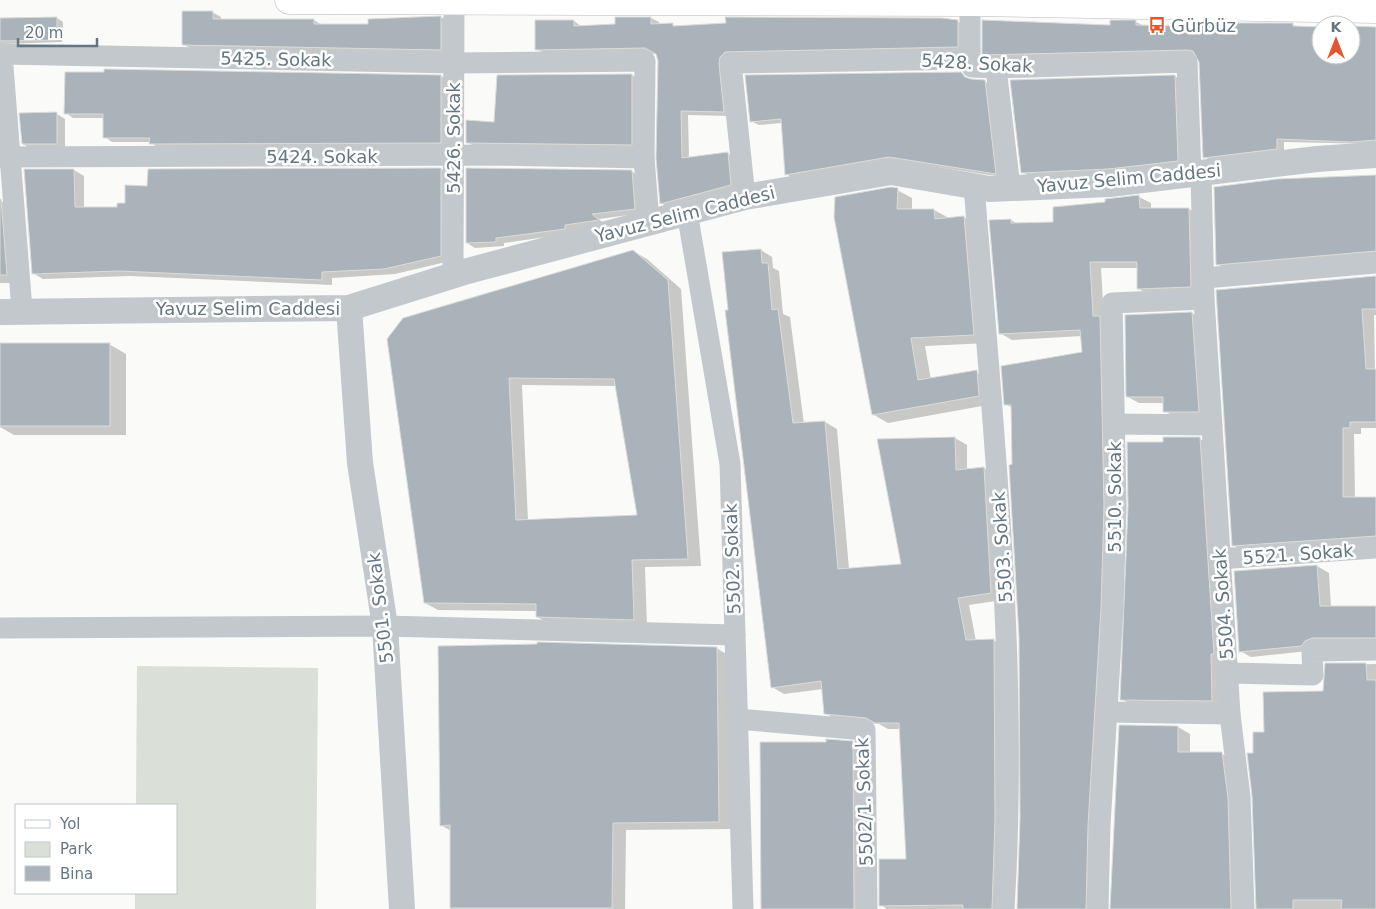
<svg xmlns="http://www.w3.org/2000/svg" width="1376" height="909" font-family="'DejaVu Sans',sans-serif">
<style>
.green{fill:#dadfd7}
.shadow{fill:#0003;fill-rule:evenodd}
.building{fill:#aab3b9;stroke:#dcdcda;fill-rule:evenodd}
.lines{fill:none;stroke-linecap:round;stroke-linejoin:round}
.primary-casing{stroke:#b5babe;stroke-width:29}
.minor{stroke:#c3c8cc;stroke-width:21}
.tertiary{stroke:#c3c8cc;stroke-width:26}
.primary{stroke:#fff;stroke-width:28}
.labels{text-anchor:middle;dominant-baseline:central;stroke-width:5;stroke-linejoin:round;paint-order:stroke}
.poi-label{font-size:18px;fill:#657683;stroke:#fff;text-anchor:start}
.street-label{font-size:18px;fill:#657683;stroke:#fff}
</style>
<rect width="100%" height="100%" fill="#fafaf8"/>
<path class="green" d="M137,666L318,668L316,909H135V893H176V805H136Z"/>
<g class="shadow">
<path d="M212,12L221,17V20H314L322,25H369L407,18L441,17L449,22V54L192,49L183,44Z"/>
<path d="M57,18L63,22L62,42L0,44V19Z"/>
<path d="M651,18L659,22V25H673L678,27L957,21L965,26V50L733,56L731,116L688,115L689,158L727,153L735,158L738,189L669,208L661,203L659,61L657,54L544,53L536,49L574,21L582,27L617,25Z"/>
<path d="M1136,22L1144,26L1292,24L1298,28L1321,29V55H1351V27H1376V144L1284,142V152L1212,161L1204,157L1201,61L1198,54L991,58L984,54Z"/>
<path d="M105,73L441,76L449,81L448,146L158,148L151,142H112L105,137V118H73L66,113Z"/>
<path d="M960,73L971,81H984L992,86L1003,177L897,161L794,179L786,174L782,123L759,125L751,121Z"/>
<path d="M632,75L639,79L638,148L474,146L467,142L495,123L498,76Z"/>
<path d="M1175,76L1182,81L1185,164L1116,173L1030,176L1022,172Z"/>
<path d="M57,114L65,119V148L31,149L23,144Z"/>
<path d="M441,169L451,175L450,261L395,274L332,278V285L130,276L43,279L33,273L74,170L84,176V208H118L149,187Z"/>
<path d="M632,172L641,176L644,213L599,219L605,225L573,233L504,243V246L475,248L467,243Z"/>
<path d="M1376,177V258L1229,270L1217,264Z"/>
<path d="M897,190L912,198V210H934L949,218L964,217L979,226L988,343L925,346L931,380L976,372L991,380L993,404L888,423L874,415Z"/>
<path d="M1139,197L1151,203V210L1189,209L1201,216L1202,293L1150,295L1139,289V268H1101L1104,319L1111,324L1097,909H1018L1022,818L1020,637L1012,408L1006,404L1084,353L1082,336L1012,340L1000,333L1011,220L1018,224H1054L1106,203V200Z"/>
<path d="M0,200L6,204L12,283H0Z"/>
<path d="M761,250L772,257L773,268L779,271L783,314L790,317L804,424L825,422L837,429L849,569L903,565L879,440L955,438L967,445V470L984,468L995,475L1003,600L969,605L976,641L993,640L1005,647L1003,909H887L881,905L908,860L901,729H888L879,724L837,720L825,713L823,689L784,694L772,687L729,311Z"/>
<path d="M633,251L647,259L681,289L701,566L645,567L647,627L551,624L537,617V611L438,610L425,603L389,339ZM522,385L616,386L639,516L528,521Z"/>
<path d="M1376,277V315H1374L1376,428H1361V434H1354L1355,499L1376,498V542L1245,552L1233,545Z"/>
<path d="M1192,313L1203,320L1209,418H1176L1165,411V403H1139L1128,397Z"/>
<path d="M109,344L126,354V435H14L0,427V345Z"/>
<path d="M1200,439L1211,445L1222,707L1133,705L1121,699L1165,443Z"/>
<path d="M1317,566L1329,573L1331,607H1376V644L1251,657L1240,651Z"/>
<path d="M538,645L716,648L730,656L732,829L626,830L625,909H451V831L441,825Z"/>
<path d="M1376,664V909H1258L1254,754L1265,733L1324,692L1326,665Z"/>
<path d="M1120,726L1178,727L1190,734V753L1222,754L1233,760L1243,909H1112Z"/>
<path d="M827,743H852L865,750L868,909H762Z"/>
</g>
<g class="building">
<path d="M182,11H213V19H314V24H368V19L441,16V50L182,45Z"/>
<path d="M57,17V40L0,41V18Z"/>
<path d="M615,17H651V24L673,23V26L726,23L725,17L942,18L958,20V47L725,52L720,57L719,64L724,112L681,111L682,158L728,152L731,185L660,204L656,158L658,61L656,54L645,48L535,50V20H574V26L615,24Z"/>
<path d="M982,20L1110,25V20H1136V25L1194,26V23H1293V26L1321,27V55H1351V26L1376,27V140L1351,142L1277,139V149L1203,158L1199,62L1193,51L1187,50L982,55Z"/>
<path d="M104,69L441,75V143L149,144L150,138H103V114H64L65,72H104Z"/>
<path d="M961,72L965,77L971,79L985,80L996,174L889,157L785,175L781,119L750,122L745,75Z"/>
<path d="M632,74V145L466,143V120L494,122L497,75Z"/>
<path d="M1175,75L1178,161L1108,169L1021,173L1010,80Z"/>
<path d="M57,112V144H22L19,113Z"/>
<path d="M441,168V256L384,269L322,272V280L119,271L32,274L24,169H74L75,207H117V203H125V185L147,186L148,169Z"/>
<path d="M466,168L632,170L635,209L592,214L599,220L565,225V229L496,238V242L466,243Z"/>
<path d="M1376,175V251L1216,265L1214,187L1277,179Z"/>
<path d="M891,187L898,188L897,209H934L935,219L964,216L974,335L911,338L918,380L977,370L979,396L872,415L834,217L835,197Z"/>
<path d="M1139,195L1140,208H1189L1191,287L1137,289V262H1090L1093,316H1100L1104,506L1101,608L1088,825L1086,909H1017L1020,818L1019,637L1009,465L1012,464L1011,405H1004L1001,366L1082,352L1080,330L999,334L989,220L1011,219V223L1053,222V207L1105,202V199Z"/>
<path d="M0,199H1L7,275H0Z"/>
<path d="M761,249L762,263H768L772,310L778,309L793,423L825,421L838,569L901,564L877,439L955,437L956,470L984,467L991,593L958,598L966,640L994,639L995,818L992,909H963V905L879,906V859H906L899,723H875L866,718L824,714L821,681L771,688L725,310H728L722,252Z"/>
<path d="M633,250L668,280L688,559L632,560L634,620L536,617V604L424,603L387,339L403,318ZM509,378L614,379L637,515L516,520Z"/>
<path d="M1376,276V309H1362L1366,369H1376V422H1350V428H1343V497H1376V536L1232,546L1216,290Z"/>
<path d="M1192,312L1199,412H1163V397H1126L1125,315Z"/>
<rect x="0" y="343" width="110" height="83"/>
<path d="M1163,437H1200L1214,654H1211L1212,701L1120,700L1128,506L1127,442H1163Z"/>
<path d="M1317,565L1320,606H1376V638H1312L1305,641L1301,646L1239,652L1234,571Z"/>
<path d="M537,642L717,647L719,822L613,823L612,908H450V825L440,826L438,646L537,644Z"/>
<path d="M1325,663H1366L1367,680H1376V909H1341L1342,900H1293V909H1256L1252,796L1247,753H1253V732H1264L1263,692L1323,691Z"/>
<path d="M1119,725L1178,726V752H1222L1228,798L1231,909H1110Z"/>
<path d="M826,739L853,741L854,909H761L760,742H826Z"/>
</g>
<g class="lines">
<g class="primary-casing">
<path id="primary" d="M289,0L970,2L1376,9"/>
</g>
<g class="minor">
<path d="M970,2V59"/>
<path d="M996,68L1010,188"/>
<path d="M0,157L492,155L644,158"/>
<path d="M974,186C993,427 1019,667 1004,909"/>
<path d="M745,197L731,63L970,59L972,67L996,68L1187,62L1191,174"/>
<path d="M687,212L730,464L743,909"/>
<path d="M453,275L454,1"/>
<path d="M1205,278L1376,263"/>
<path d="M1204,299L1230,714L1240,797L1244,909"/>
<path d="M22,310L2,54L454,63L645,61L644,158L649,222"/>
<path d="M1114,424L1212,425"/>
<path d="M1219,559L1376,548"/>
<path d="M0,628L385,626L735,635"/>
<path d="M1229,673L1313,675L1312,651L1376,650"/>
<path d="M1106,712L1230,714"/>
<path d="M737,719L865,730L867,909"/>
<path d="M1098,909L1100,825L1113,609L1116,506L1112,303L1204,299L1201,173"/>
</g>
<g class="tertiary">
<path d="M349,308L360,463L385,626L402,909"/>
<path d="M0,312L349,308L464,272L745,197L891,172L990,189L1109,184L1317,159L1376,155"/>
</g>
<use href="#primary" class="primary"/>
</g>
<defs>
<g id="bus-bare" transform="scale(1.35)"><path d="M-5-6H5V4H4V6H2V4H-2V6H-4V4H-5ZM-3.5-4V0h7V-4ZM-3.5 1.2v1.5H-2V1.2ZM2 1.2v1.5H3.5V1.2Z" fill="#e4572e" stroke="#fff" stroke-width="2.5" paint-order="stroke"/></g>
</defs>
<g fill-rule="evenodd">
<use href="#bus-bare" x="1157" y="25"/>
</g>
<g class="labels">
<g class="poi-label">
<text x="1171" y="25">Gürbüz</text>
</g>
<g class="street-label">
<text transform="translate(276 59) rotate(1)">5425. Sokak</text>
<text transform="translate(977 63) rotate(3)">5428. Sokak</text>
<text transform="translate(453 138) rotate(-90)">5426. Sokak</text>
<text x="322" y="156">5424. Sokak</text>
<text transform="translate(1129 178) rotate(-5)">Yavuz Selim Caddesi</text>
<text transform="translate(685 214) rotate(-14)">Yavuz Selim Caddesi</text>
<text x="248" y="308">Yavuz Selim Caddesi</text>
<text transform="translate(1114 497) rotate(-90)">5510. Sokak</text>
<text transform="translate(1002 547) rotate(-94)">5503. Sokak</text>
<text transform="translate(1298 554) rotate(-4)">5521. Sokak</text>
<text transform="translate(732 559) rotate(-92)">5502. Sokak</text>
<text transform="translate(1223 604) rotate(-94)">5504. Sokak</text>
<text transform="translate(380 608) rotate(-97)">5501. Sokak</text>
<text transform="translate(864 802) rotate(-92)">5502/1. Sokak</text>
</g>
</g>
<rect x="15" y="804" width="162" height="90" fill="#ffffff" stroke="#c1c8cd"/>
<rect x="25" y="820" width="25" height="8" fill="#ffffff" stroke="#c1c8cd"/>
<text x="60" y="829" font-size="15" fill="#657683">Yol</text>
<rect x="25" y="842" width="25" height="15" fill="#dadfd7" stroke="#c1c8cd"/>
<text x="60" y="854" font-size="15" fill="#657683">Park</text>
<rect x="25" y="866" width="25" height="15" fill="#aab3b9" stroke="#c1c8cd"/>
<text x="60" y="879" font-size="15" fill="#657683">Bina</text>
<g transform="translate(1336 40)"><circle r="24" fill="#ffffff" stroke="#c1c8cd"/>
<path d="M0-4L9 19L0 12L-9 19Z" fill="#e4572e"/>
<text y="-8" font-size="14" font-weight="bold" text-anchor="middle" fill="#657683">K</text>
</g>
<path d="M18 38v8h79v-8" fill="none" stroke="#657683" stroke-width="2.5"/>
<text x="25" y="38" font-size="15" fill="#657683" stroke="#ffffff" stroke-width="4" paint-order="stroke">20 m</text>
</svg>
